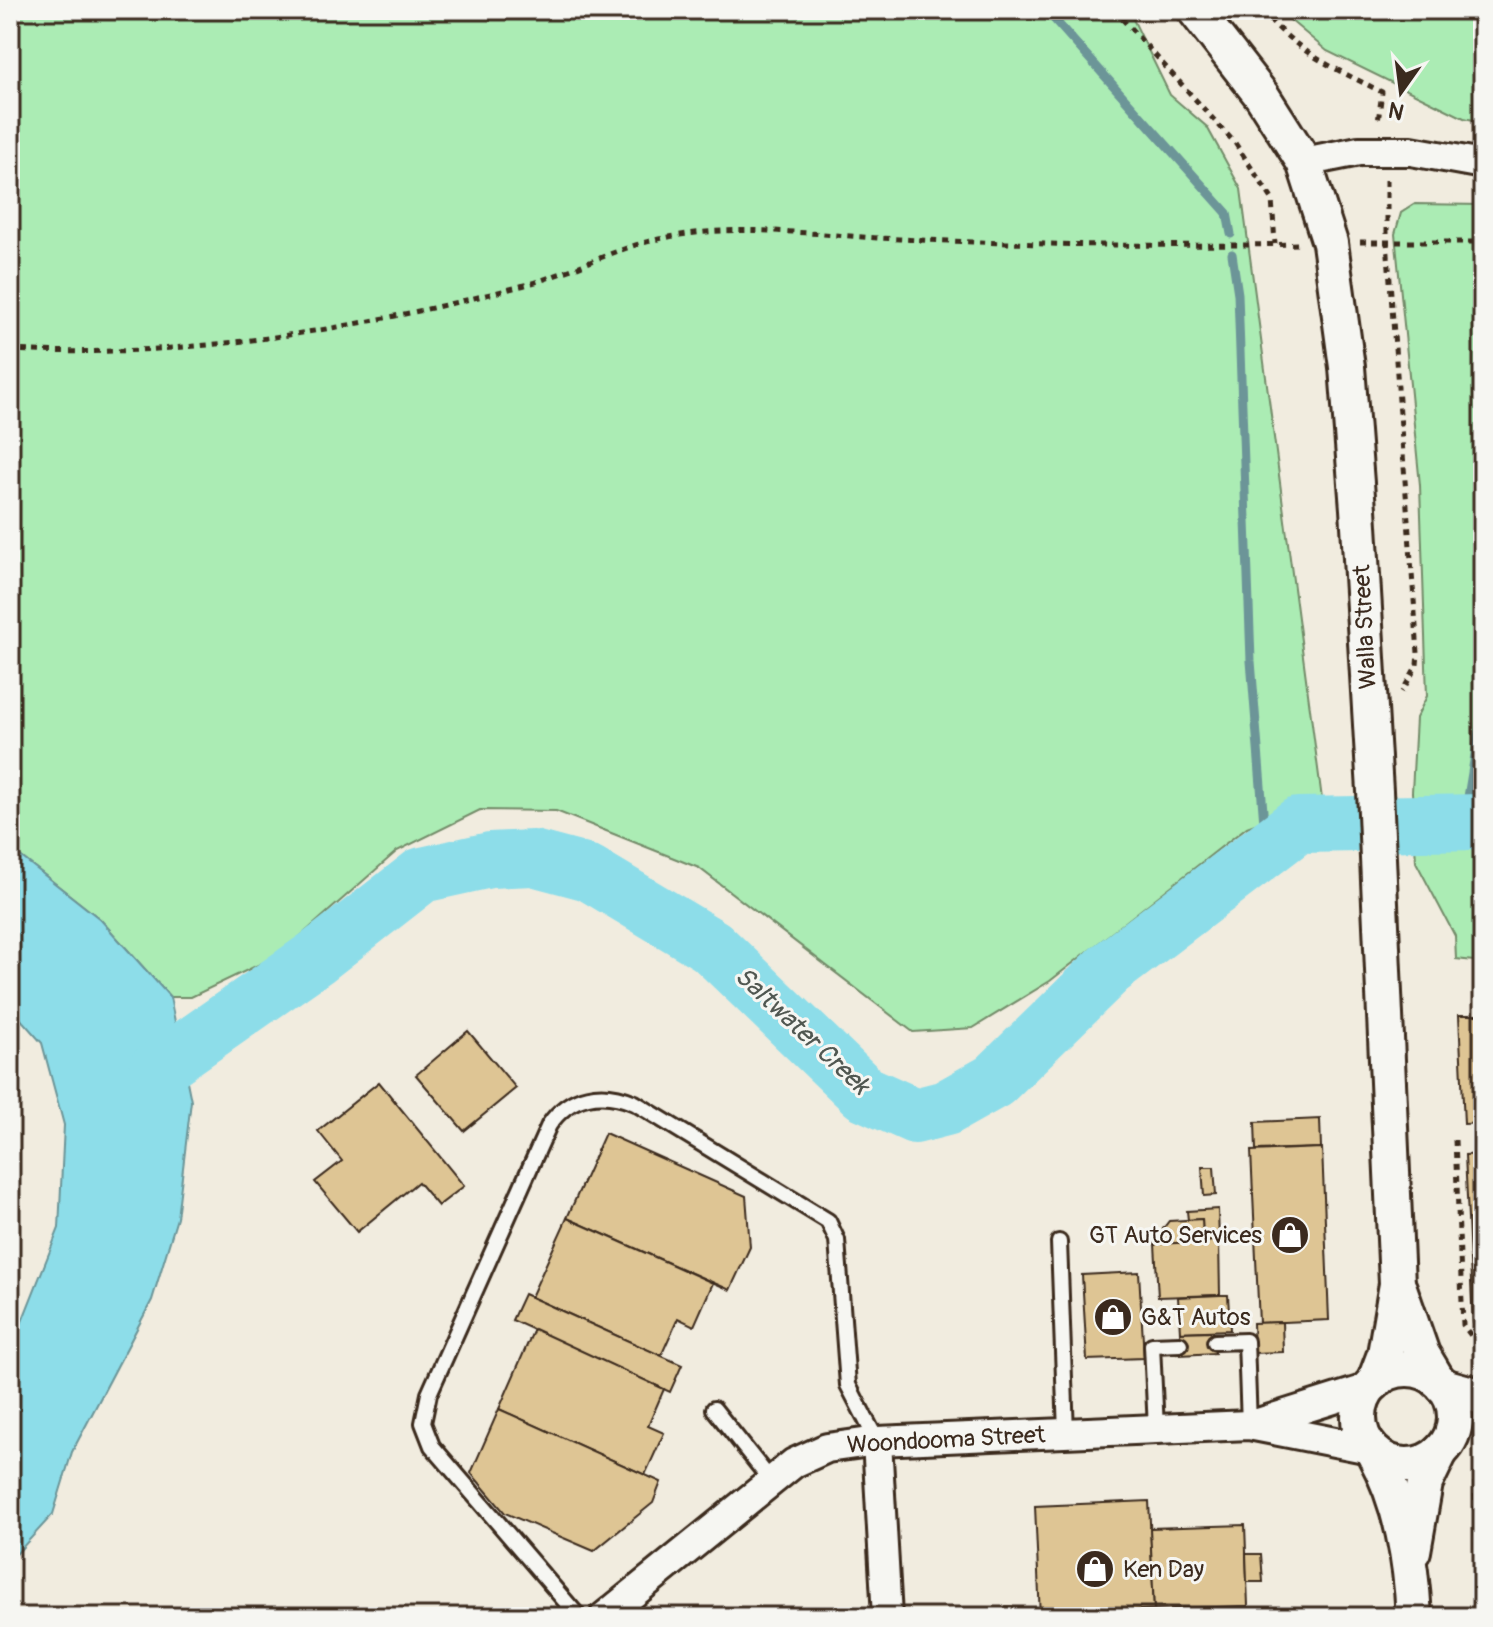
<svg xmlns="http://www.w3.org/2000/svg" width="1493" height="1627" font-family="Pangolin,sans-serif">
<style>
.green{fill:#abecb4;stroke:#738b69;stroke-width:2}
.water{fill:#8ddde9;stroke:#6c9598;stroke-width:2}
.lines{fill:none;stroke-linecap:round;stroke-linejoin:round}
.stream{stroke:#6c9598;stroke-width:9}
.river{stroke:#8ddde9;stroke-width:56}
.building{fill:#dec594;stroke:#3b2a1e;stroke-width:2}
.service-casing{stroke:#3b2a1e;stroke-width:20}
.minor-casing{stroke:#3b2a1e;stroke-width:34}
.tertiary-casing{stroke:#3b2a1e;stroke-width:40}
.path{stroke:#3b2a1e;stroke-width:5;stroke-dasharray:6 6;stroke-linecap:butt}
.service{stroke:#f6f6f2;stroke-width:14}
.minor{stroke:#f6f6f2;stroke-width:28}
.tertiary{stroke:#f6f6f2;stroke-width:34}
.labels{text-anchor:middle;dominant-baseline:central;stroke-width:6;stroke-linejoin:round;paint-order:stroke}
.street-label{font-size:24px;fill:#3b2a1e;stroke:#f6f6f2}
.poi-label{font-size:24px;fill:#3b2a1e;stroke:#f6f6f2;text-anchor:start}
.water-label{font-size:26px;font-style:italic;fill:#505751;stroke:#f6f6f2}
</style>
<rect width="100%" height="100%" fill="#f1ecdf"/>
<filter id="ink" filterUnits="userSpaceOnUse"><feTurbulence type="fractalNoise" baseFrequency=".0125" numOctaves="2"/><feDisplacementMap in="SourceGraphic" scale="16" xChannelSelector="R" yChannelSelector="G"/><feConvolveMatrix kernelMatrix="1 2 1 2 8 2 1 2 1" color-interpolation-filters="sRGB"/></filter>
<g filter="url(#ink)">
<g class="green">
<path d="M10,10H1124L1133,19L1170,95L1207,127L1241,189L1322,799L1247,827L1050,981L973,1028L913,1032L699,868L556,811L480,810L397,851L279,955L191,997H170L100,919L10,848Z"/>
<path d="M1278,10H1483V122L1464,118L1327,51Z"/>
<path d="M1415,204L1483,205V962L1456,959L1455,936L1416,862L1412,792L1416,718L1427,696L1420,485L1395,234L1401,213Z"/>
</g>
<path class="water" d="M10,848L100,919L170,997L191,1101L177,1218L152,1300L72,1452L53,1514L10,1561V1352L59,1228L64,1125L42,1043L10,1007Z"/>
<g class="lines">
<g class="stream">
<path d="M1046,10L1227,213L1231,234"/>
<path d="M1232,254L1238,294L1251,661L1266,849"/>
<path d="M1464,821L1483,707"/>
</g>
<path class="river" d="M157,1069L317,957L422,875L490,860L533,858L589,873L711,946L864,1093L915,1116L946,1108L994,1081L1109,969L1298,825L1483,822"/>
</g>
<g class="building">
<path d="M1459,1015H1483V1123L1464,1124Z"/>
<path d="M468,1031L516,1088L464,1131L416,1075Z"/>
<path d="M379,1082L464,1186L438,1206L418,1182L357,1232L315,1182L342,1161L318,1131Z"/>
<path d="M1320,1119L1321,1148L1256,1150L1255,1122Z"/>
<path d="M605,1133L746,1196L750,1247L730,1290L567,1218Z"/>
<path d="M1322,1148L1329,1320L1259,1323L1251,1151Z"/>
<path d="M1483,1154V1332L1473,1323L1465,1155Z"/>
<path d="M1202,1167H1214L1216,1195L1204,1196Z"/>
<path d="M1218,1209L1219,1241L1203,1242L1202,1219L1188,1220L1187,1211Z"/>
<path d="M567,1218L713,1283L694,1326L678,1318L661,1356L531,1297Z"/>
<path d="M1202,1219L1203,1242L1155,1244V1239L1169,1221Z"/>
<path d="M1219,1241L1220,1295L1158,1297L1155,1244Z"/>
<path d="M1139,1272L1144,1358L1087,1360L1082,1275Z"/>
<path d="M524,1294L682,1365L670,1392L512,1320Z"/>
<path d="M1220,1295H1228L1230,1330L1180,1332L1178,1297Z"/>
<path d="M1282,1322L1283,1352L1254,1353L1253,1323Z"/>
<path d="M534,1329L664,1389L648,1426L664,1433L645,1475L499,1409Z"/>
<path d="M1213,1331L1215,1353L1181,1355L1180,1332Z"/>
<path d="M499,1409L661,1482L653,1503L594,1551L505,1513L471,1473Z"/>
<path d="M1149,1501L1154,1609L1096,1612V1617H1040L1035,1506Z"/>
<path d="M1245,1525L1248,1606L1154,1609L1150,1528Z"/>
<path d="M1246,1554H1261L1263,1582H1247Z"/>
</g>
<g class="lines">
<g class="service-casing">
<g id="service">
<path d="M1059,1242L1066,1433"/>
<path d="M1215,1342L1246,1341L1249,1425"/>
<path d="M714,1409L772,1482"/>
<path d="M1156,1429L1152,1345L1180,1344"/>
<path d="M579,1617L432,1446L423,1423L429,1394L549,1125C570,1094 602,1089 635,1103L828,1221L837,1240L848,1385L877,1441"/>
</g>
</g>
<g class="minor-casing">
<g id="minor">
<path d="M1304,162L1359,151H1411L1483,164"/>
<path d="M1258,1423L1369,1388"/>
<path d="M877,1441L887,1617"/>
<path d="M604,1617L794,1463L827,1448L877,1441L1249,1425L1370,1449"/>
</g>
</g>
<g class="tertiary-casing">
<g id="tertiary">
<path d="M1195,10L1262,96L1304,162L1330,243L1347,367L1358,509L1375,791L1397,1284L1385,1354L1374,1383"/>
<path d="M1399,1288L1422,1354L1438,1381"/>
<circle cx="1407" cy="1417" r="48"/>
<path d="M1443,1386L1483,1397"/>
<path d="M1374,1453C1402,1504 1411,1560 1414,1617"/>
<path d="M1413,1551L1425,1483L1440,1452"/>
</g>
</g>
<g class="path">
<path d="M1114,10L1235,143L1272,199L1275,244"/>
<path d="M1261,10C1301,55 1330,66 1382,92L1378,122"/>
<path d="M1387,180V241L1418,653L1417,665L1402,692"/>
<path d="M1360,242H1483"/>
<path d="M10,350C182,359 356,330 521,286C570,274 615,247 664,238C740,222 822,236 899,239C1032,245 1165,247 1298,244"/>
<path d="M1455,1140L1463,1325L1478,1345L1480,1359"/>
<path d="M1475,1482L1479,1617"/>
</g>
<use href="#service" class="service"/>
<use href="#minor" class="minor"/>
<use href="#tertiary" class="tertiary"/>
</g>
</g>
<defs>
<g id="shop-disc" transform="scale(2)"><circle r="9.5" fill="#3b2a1e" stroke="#f6f6f2"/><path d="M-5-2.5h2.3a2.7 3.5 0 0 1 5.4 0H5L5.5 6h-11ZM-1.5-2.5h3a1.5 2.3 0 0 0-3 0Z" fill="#fff"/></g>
</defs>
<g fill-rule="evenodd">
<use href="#shop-disc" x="1290" y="1235"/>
<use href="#shop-disc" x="1113" y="1317"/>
<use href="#shop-disc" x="1095" y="1569"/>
</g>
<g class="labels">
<g class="street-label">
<text transform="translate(1365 627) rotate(-93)">Walla Street</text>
<text transform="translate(946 1440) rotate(-3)">Woondooma Street</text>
</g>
<g class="poi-label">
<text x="1262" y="1235" text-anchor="end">GT Auto Services</text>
<text x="1141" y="1317">G&amp;T Autos</text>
<text x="1123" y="1569">Ken Day</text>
</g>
<g class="water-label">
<text transform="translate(802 1031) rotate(43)">Saltwater Creek</text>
</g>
</g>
<rect width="1493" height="1627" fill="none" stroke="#f6f6f2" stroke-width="40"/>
<rect x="20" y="20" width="1453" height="1587" fill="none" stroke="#3b2a1e" stroke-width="3" filter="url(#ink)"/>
<g transform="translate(1401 92) rotate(194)" stroke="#f6f6f2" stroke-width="6" paint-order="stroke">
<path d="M0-6L14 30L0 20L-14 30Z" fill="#3b2a1e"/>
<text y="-12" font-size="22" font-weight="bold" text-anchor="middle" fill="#3b2a1e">N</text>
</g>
</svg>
